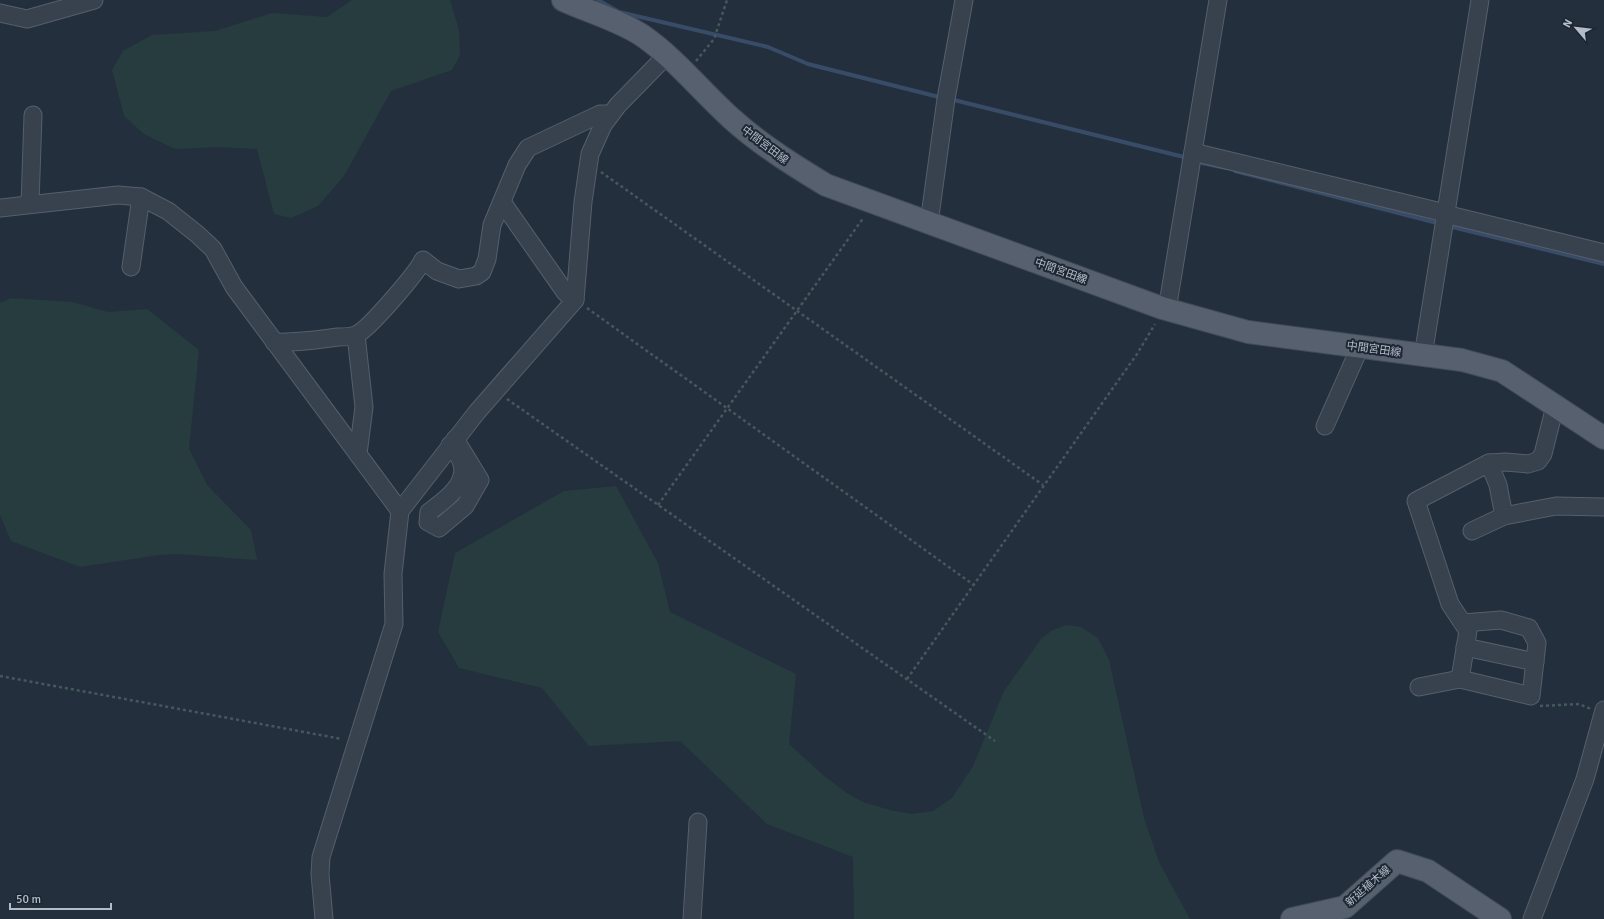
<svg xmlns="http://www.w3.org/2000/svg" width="1604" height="919" font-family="Signika,'Noto Sans JP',sans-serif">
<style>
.green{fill:#263c3f}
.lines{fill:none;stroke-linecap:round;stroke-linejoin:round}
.stream{stroke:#394c67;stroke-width:4}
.minor-casing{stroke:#565f6c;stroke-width:19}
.major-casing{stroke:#414a57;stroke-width:24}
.path{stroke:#44595c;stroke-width:2.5;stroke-dasharray:3 3;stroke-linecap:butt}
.minor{stroke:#38414e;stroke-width:17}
.major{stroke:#56606e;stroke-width:22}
.labels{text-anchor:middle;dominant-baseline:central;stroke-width:4;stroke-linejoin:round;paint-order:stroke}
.street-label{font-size:11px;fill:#b4bcc9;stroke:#1d2633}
</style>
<rect width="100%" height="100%" fill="#242f3e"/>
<g class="green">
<path d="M352,0H450L459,30L460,55L452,70L391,91L344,176L318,206L291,218L274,214L257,149L220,147L175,149L144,134L124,116L112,70L123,51L152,35L215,31L272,13L327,17Z"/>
<path d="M11,298L72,302L108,312L147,309L199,350L189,449L207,485L251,530L257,560L179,554L159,555L80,567L11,541L0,515V303Z"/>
<path d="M616,486L658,563L670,612L796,674L789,744L823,775L848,794L863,802L890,810L912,814L933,811L952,798L973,766L1004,691L1041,639L1051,631L1066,625L1081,627L1098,638L1109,660L1144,818L1159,862L1190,919H854L853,857L767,824L680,741L589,746L542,688L459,668L438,632L455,553L564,491Z"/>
</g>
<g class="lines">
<g class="stream">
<path d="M598,0L619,12L768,47L808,64L943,98"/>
<path d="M950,99L1188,158"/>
<path d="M1202,163L1226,168"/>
<path d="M1235,171L1441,224"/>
<path d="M1448,226L1604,264"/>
</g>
<g class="minor-casing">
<g id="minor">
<path d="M0,13L27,19L94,0"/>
<path d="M1193,152L1437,211L1445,214L1604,253"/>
<path d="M502,202L565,292L575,300"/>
<path d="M30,204L33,115"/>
<path d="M0,208L118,195L141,197L168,211L197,234L213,249L234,287L400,511"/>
<path d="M929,223L946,99L964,0"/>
<path d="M131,267L141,197"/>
<path d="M1167,310L1218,0"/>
<path d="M356,335L364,407L358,454"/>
<path d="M274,342C298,343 315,340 338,337C343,337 351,337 356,335C369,329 416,274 423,260L437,271L459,279L476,276L482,272L487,259L492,225L517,165L528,148L600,114H611"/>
<path d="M1423,356L1480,0"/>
<path d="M1325,426L1360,347"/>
<path d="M450,445C479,475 453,494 429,512L428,522L439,528L465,506L480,480L455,439"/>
<path d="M1489,463L1498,485L1504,516"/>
<path d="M1472,531L1504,516L1556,506L1604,507"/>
<path d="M1465,647L1535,662"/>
<path d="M1460,679L1468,631L1450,604L1416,501L1489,463L1506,462L1528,464L1538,461L1543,454L1555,406"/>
<path d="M1419,687L1460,679L1531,696L1537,643L1529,628L1501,620L1463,623"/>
<path d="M324,919L320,874L321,857L394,624L393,574L400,511L477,412L575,300L583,202L590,154L603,125L618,105L666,56"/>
<path d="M692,919L698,822"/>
<path d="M1532,919L1585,779L1604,710"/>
</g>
</g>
<g class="major-casing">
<g id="major">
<path d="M563,0C589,12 619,20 643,36C676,59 702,92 732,119C761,145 793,165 826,185L1162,308L1248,332L1462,360L1502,371L1604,438"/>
<path d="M1292,919L1345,907L1397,861L1428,871L1500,919"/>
</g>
</g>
<g class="path">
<path d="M696,61L714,39L727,0"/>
<path d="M601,172L1043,485"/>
<path d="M587,308L974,585"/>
<path d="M507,399L995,741"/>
<path d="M658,505L864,217"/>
<path d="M0,676L342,739"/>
<path d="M907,679L1137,354L1155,324"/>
<path d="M1540,706L1579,704L1591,709"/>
</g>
<use href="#minor" class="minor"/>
<use href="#major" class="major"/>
</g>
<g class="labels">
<g class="street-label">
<text transform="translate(765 145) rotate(37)">中間宮田線</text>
<text transform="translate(1061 271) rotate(20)">中間宮田線</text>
<text transform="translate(1374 349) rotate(8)">中間宮田線</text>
<text transform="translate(1368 886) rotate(-41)">新延植木線</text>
</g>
</g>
<g transform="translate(1576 28) rotate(298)" stroke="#1d2633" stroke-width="3" paint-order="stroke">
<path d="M0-3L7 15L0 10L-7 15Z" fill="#b4bcc9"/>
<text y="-6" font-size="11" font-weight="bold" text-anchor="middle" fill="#b4bcc9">N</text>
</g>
<path d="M10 903v6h101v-6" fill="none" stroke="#b4bcc9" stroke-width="2"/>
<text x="16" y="903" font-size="12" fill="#b4bcc9" stroke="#1d2633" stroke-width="3" paint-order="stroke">50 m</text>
</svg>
